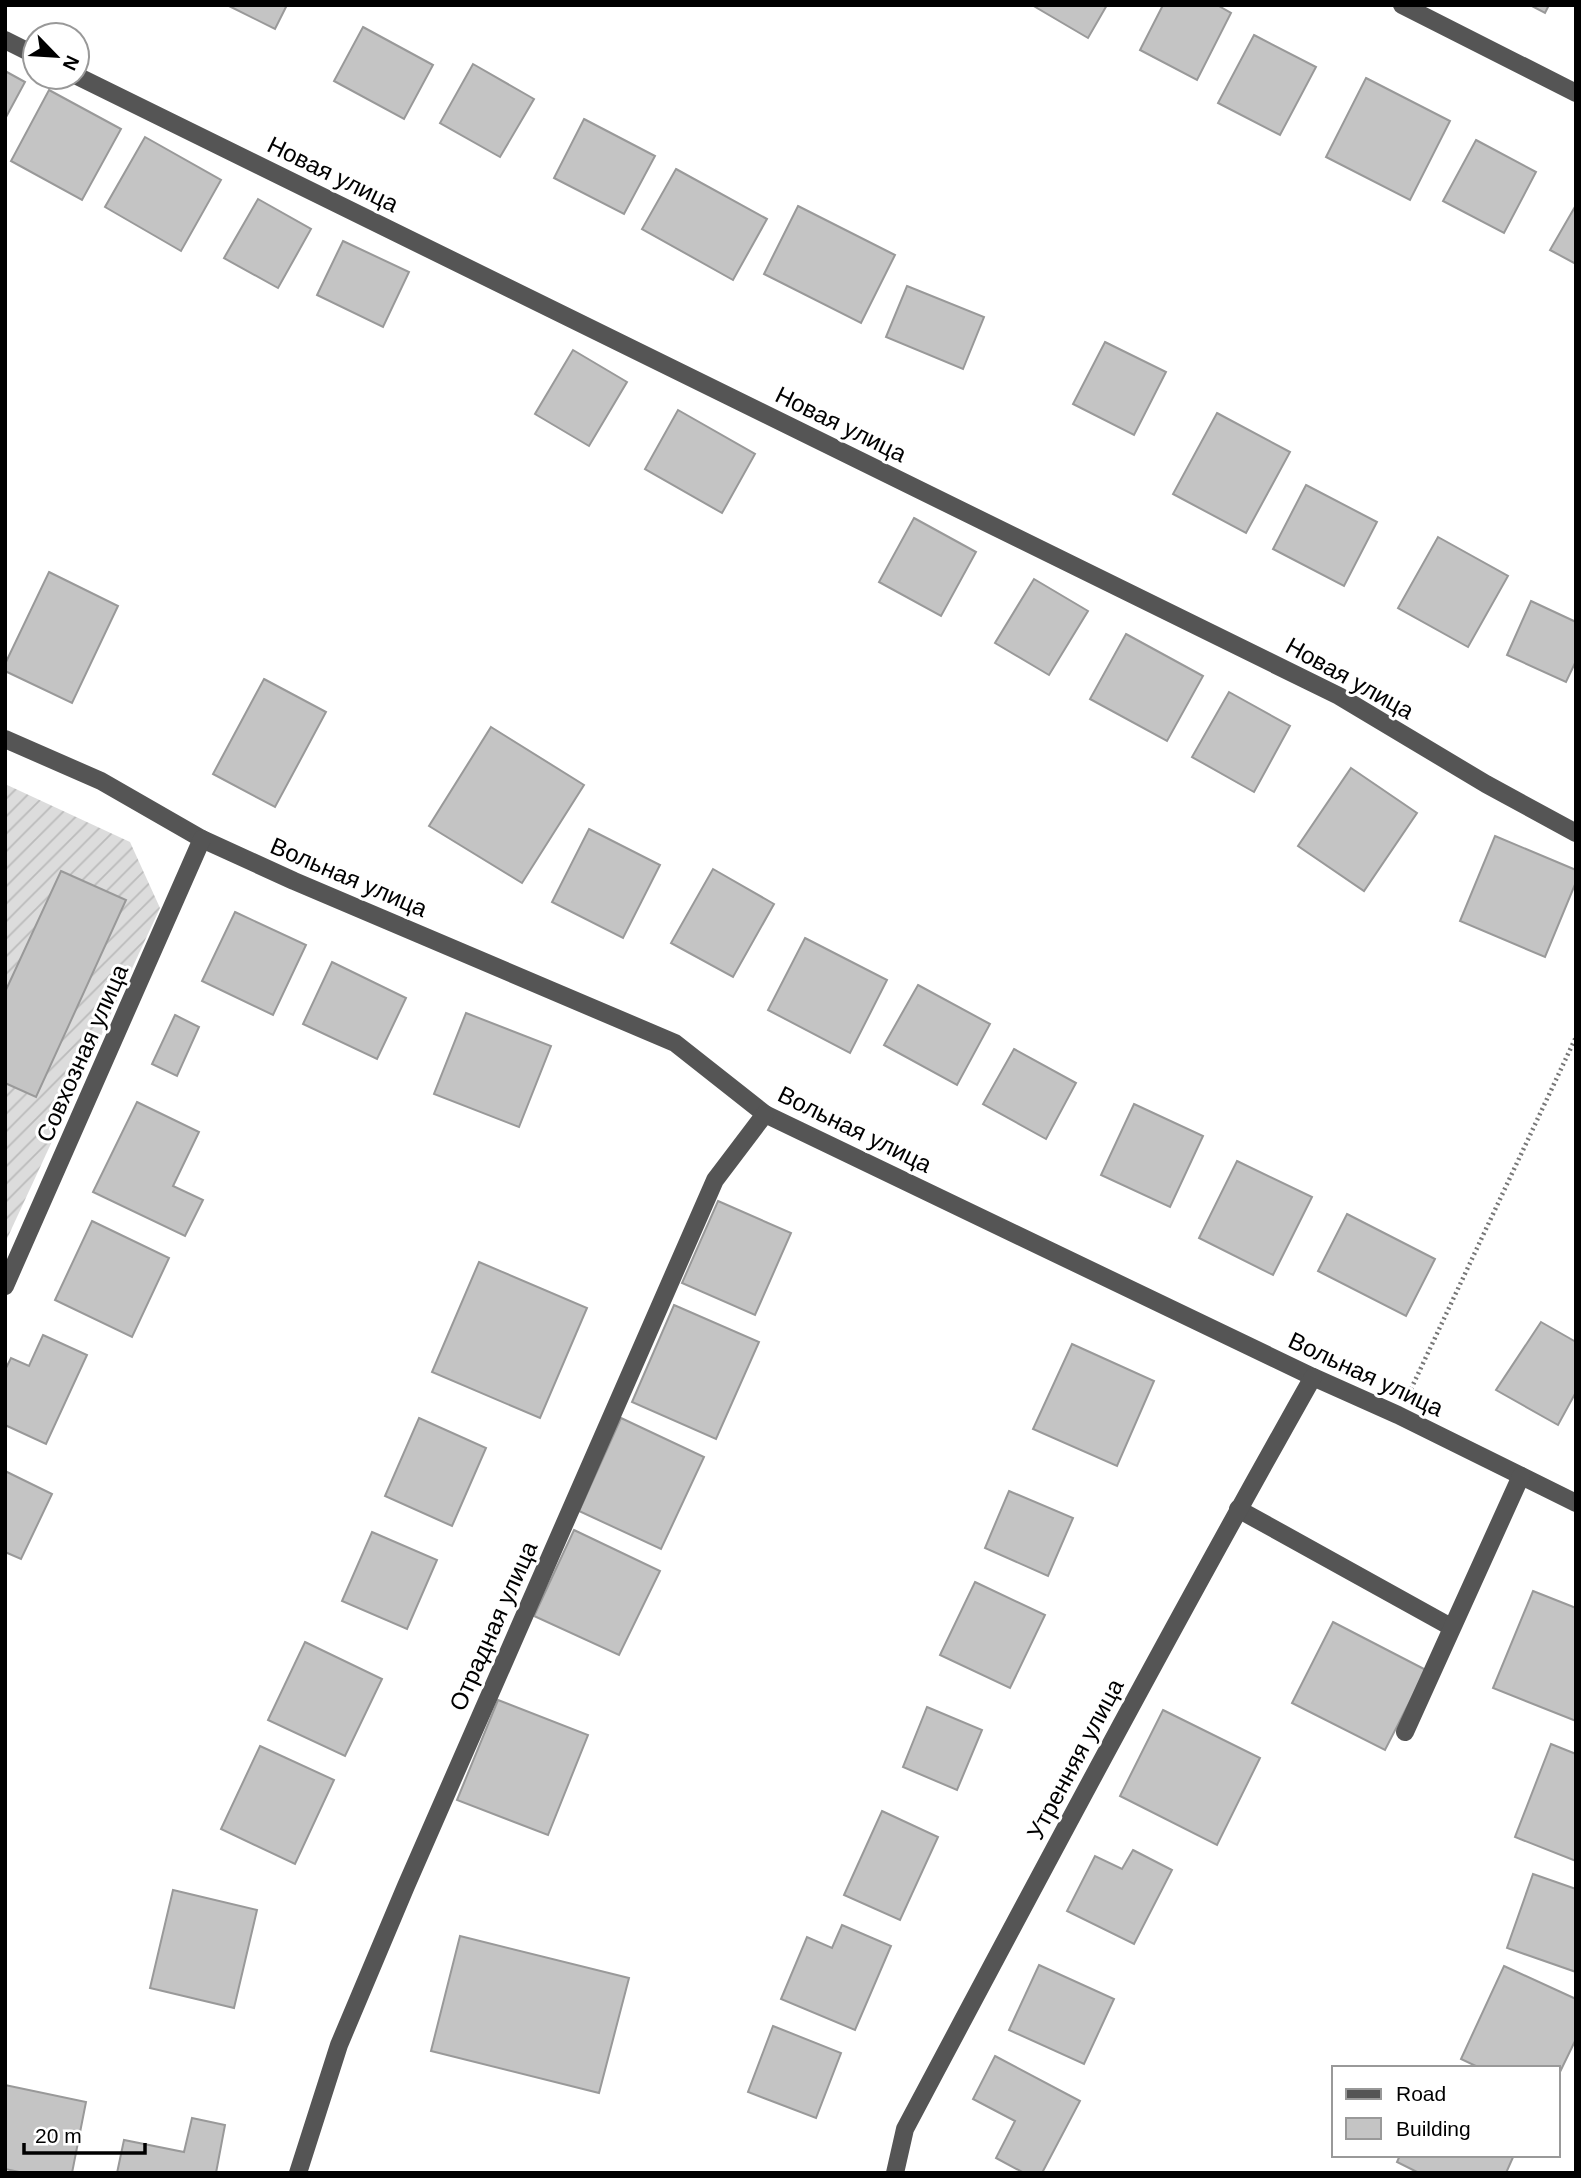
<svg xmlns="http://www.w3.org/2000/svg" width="1581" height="2178" font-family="Arial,sans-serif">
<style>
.garden{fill:url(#garden-furrows)}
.building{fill:#c4c4c4;stroke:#999;stroke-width:2}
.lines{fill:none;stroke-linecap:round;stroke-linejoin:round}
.path{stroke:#777;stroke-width:4.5;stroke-dasharray:2 3.5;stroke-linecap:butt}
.minor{stroke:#555;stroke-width:18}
.labels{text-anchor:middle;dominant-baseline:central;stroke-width:6;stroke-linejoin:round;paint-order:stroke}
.street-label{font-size:24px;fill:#000;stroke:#fff}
</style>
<defs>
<pattern id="garden-furrows" width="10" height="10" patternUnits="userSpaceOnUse" patternTransform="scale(1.75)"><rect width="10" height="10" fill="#dcdcdc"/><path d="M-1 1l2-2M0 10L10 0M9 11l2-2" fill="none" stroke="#bbb"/></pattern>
</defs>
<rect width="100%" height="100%" fill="#fff"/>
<path class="garden" d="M5,784L130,842L160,908L5,1243Z"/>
<g class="building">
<path d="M227,5H287L275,29Z"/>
<path d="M1032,5H1107L1088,38Z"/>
<path d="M1163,5H1217L1231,13L1197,80L1140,50Z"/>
<path d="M1530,5H1549L1545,13Z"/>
<path d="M363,27L433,65L404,119L334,81Z"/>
<path d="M1254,35L1316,67L1280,135L1218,103Z"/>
<path d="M473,64L534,99L500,157L440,123Z"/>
<path d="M5,71L25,82L5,119Z"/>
<path d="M1366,78L1450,121L1410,200L1326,157Z"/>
<path d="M49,90L121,129L82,200L11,161Z"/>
<path d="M584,119L655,156L624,214L554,178Z"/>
<path d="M145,137L221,180L181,251L105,207Z"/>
<path d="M1476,140L1536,172L1504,233L1443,201Z"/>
<path d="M676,169L767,219L733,280L642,229Z"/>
<path d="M258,199L311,229L278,288L224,258Z"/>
<path d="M1576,205V264L1550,250Z"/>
<path d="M798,206L895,255L861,323L764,274Z"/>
<path d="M343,241L409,272L383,327L317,295Z"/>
<path d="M907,286L984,317L963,369L886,337Z"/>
<path d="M1105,342L1166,372L1134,435L1073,404Z"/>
<path d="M573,350L627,382L589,446L535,414Z"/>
<path d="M678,410L755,454L722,513L645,469Z"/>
<path d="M1217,413L1290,452L1246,533L1173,494Z"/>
<path d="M1306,485L1377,522L1344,586L1273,549Z"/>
<path d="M914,518L976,552L941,616L879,582Z"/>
<path d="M1438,537L1508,576L1468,647L1398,608Z"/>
<path d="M49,572L118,606L72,703L5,671V664Z"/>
<path d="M1034,579L1088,611L1049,675L995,643Z"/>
<path d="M1531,601L1576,622V661L1566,682L1507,655Z"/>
<path d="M1126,634L1203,676L1167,741L1090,699Z"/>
<path d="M264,679L326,712L275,807L213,774Z"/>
<path d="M1229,692L1290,726L1254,792L1192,757Z"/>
<path d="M491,727L584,785L522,883L429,826Z"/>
<path d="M1351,768L1417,813L1364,891L1298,846Z"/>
<path d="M589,829L660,865L623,938L552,902Z"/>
<path d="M1495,836L1576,870V882L1545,957L1460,921Z"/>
<path d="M713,869L774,904L733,977L671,943Z"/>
<path d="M61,871L126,900L36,1097L5,1083V992Z"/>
<path d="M235,912L306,945L273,1015L202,981Z"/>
<path d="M805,938L887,980L850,1053L768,1010Z"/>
<path d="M332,962L406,998L377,1059L303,1024Z"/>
<path d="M918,985L990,1024L957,1085L884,1045Z"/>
<path d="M466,1013L551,1046L519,1127L434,1094Z"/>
<path d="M175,1015L199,1027L177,1076L152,1064Z"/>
<path d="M1014,1049L1076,1083L1046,1139L983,1104Z"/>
<path d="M137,1102L199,1132L173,1186L203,1200L185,1236L93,1192Z"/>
<path d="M1134,1104L1203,1136L1170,1207L1101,1175Z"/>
<path d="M1237,1161L1312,1197L1273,1275L1199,1238Z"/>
<path d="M718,1201L791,1233L755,1315L682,1283Z"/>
<path d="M1347,1214L1435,1259L1406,1316L1318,1271Z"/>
<path d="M92,1221L169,1258L132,1337L55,1300Z"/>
<path d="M479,1262L587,1308L540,1418L432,1372Z"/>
<path d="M674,1305L759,1342L716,1439L632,1402Z"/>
<path d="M1541,1322L1576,1342V1392L1558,1425L1496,1390Z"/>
<path d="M43,1335L87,1355L46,1444L5,1425V1370L11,1358L29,1366Z"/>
<path d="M1072,1344L1154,1381L1117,1466L1033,1429Z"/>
<path d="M419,1418L486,1448L452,1526L385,1496Z"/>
<path d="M621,1418L704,1457L661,1549L579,1511Z"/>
<path d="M5,1471L52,1494L21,1559L5,1552Z"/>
<path d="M1009,1491L1073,1518L1048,1576L985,1548Z"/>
<path d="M574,1530L660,1571L619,1655L534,1616Z"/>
<path d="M372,1532L437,1560L407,1629L342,1601Z"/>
<path d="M975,1582L1045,1615L1010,1688L940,1655Z"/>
<path d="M1533,1591L1576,1608V1721L1493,1688Z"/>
<path d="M1333,1622L1426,1670L1385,1750L1292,1703Z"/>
<path d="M305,1642L382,1679L345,1756L268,1720Z"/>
<path d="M498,1700L588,1735L548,1835L457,1800Z"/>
<path d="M927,1707L982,1730L957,1790L903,1767Z"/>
<path d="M1163,1710L1260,1758L1217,1845L1120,1796Z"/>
<path d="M1551,1744L1576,1754V1861L1515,1837Z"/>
<path d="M260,1746L334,1780L295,1864L221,1829Z"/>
<path d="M882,1811L938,1837L900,1920L844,1895Z"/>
<path d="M1133,1850L1172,1870L1134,1944L1067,1911L1095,1856L1122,1869Z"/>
<path d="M1533,1874L1576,1889V1972L1507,1948Z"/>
<path d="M173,1890L257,1910L234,2008L150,1988Z"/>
<path d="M842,1925L891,1946L855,2030L781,1999L807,1937L832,1948Z"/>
<path d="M460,1936L629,1978L599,2093L431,2051Z"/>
<path d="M1039,1965L1114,1999L1084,2064L1009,2030Z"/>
<path d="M1504,1966L1576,1999V2039L1558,2076V2068H1480L1461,2059Z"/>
<path d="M773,2026L841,2053L816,2118L748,2092Z"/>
<path d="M995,2056L1080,2101L1042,2173H1024L996,2158L1015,2121L973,2099Z"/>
<path d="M5,2085L86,2102L72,2173H24L5,2169Z"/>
<path d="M192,2118L225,2125L216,2173H117L124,2140L184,2152Z"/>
<path d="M1400,2155H1514L1506,2173H1419L1397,2162Z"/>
</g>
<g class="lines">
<path class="path" d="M1411,1389L1576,1037"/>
<g class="minor">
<path d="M1402,5L1576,93"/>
<path d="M5,40L35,55"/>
<path d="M77,76L1339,696L1486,784L1576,833"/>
<path d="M5,739L101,781L202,839L294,881L675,1043L765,1114L1313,1377L1398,1415L1576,1503"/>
<path d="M5,1286L202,839"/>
<path d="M1238,1509L1451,1627"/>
<path d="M1405,1732L1521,1476"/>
<path d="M298,2173L339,2045L406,1886L715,1180L765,1114"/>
<path d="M895,2173L905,2129C1039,1877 1173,1625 1313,1377"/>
</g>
</g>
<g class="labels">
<g class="street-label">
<text transform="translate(333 174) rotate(26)">Новая улица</text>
<text transform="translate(841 424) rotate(26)">Новая улица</text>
<text transform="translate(1350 678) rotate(29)">Новая улица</text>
<text transform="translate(349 877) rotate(23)">Вольная улица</text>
<text transform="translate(82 1053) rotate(-66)">Совхозная улица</text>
<text transform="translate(855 1129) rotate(26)">Вольная улица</text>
<text transform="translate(1366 1374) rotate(25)">Вольная улица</text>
<text transform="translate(493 1626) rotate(-66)">Отрадная улица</text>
<text transform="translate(1075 1759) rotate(-62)">Утренняя улица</text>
</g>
</g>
<rect width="1581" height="2178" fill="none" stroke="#000000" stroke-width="14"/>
<rect x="1332" y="2066" width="228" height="91" fill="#ffffff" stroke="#999999" stroke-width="2"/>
<rect x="1346" y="2089" width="35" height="10" fill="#555555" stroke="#999999" stroke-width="2"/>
<text x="1396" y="2101" font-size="21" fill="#000000">Road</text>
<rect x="1346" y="2118" width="35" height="21" fill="#c4c4c4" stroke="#999999" stroke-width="2"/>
<text x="1396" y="2136" font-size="21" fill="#000000">Building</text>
<g transform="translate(56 56) rotate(115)"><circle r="33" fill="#ffffff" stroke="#999999" stroke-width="2"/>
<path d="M0-5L12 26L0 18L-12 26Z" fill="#000000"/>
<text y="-10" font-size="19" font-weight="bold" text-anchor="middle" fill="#000000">N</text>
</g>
<path d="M24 2143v10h121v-10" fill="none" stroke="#000000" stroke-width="3.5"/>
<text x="35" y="2143" font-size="21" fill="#000000" stroke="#ffffff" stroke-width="5" paint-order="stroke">20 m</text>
</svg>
